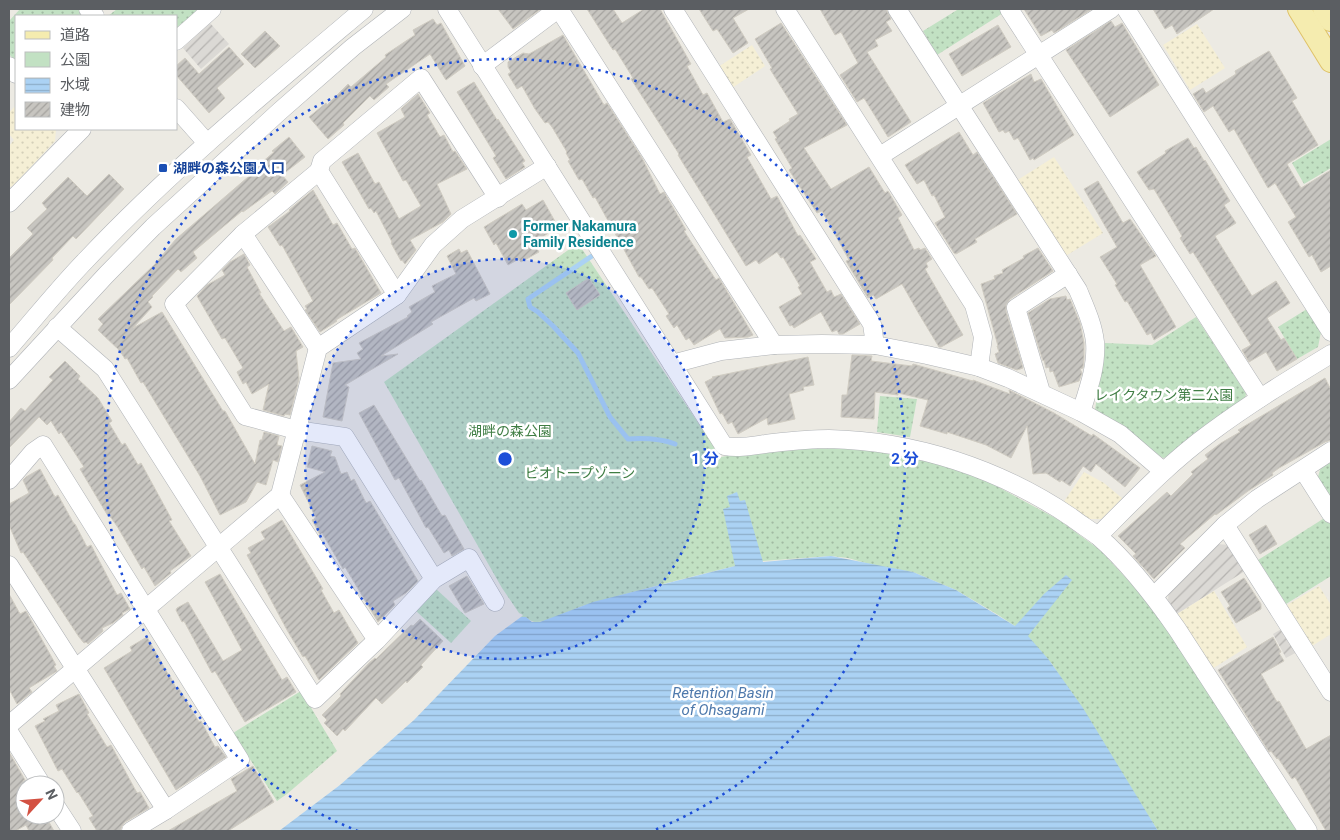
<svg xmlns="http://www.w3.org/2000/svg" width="1340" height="840" font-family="Roboto,'Noto Sans JP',sans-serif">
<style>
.industrial{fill:url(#industrial-furrows)}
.green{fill:url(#green-dots)}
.sand{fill:url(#sand-dots)}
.water{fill:url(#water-rules)}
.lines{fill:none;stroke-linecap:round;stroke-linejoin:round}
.stream{stroke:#abd2f4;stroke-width:5}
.building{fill:url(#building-hatch);stroke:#d0ccc2}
.minor-casing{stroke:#b0b3b7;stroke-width:19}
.major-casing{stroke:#dfc268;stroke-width:24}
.minor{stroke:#fff;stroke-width:18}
.major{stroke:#f5ecaf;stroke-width:22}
.ring{fill:none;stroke:#1d4ed8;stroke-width:2.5;stroke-dasharray:2.5 5}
.transit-dot{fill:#1a4fb4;stroke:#fff;stroke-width:2}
.culture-dot{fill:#0f9aa8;stroke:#fff;stroke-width:2}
.labels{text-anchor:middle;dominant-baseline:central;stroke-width:5;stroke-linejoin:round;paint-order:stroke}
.transit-label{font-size:14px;font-weight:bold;fill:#164399;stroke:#fff;text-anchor:start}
.culture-label{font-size:14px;font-weight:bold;fill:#0d838f;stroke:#fff;text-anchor:start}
.park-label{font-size:14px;fill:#3f7d43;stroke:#fff}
.water-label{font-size:15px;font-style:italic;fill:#4e79ac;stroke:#fff}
.centre{fill:#1d4ed8;stroke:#fff;stroke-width:2.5}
.ring-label{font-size:15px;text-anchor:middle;font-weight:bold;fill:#1d4ed8;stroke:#fff;stroke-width:5;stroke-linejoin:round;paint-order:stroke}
</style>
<defs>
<pattern id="industrial-furrows" width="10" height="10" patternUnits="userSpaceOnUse" patternTransform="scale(1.25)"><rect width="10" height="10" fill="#dbd9d5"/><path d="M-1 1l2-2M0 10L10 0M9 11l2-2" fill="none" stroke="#b5b3b0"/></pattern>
<pattern id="green-dots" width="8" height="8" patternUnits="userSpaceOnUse" patternTransform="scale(1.25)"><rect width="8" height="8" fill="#c2e1c3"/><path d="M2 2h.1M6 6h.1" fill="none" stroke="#a1baa2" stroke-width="1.8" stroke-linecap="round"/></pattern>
<pattern id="sand-dots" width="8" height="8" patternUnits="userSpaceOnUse" patternTransform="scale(1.25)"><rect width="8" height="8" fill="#f5efd5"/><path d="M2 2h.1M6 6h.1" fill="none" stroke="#d4cfb9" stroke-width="1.8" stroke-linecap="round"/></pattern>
<pattern id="water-rules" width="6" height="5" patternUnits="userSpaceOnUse" patternTransform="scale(1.25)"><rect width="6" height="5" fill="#abd2f4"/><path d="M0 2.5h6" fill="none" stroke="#8eaec9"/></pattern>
<pattern id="building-hatch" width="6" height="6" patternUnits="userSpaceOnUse" patternTransform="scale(1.25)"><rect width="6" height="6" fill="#c7c5c0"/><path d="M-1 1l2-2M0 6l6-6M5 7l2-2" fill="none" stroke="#a5a39f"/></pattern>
</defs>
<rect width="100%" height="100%" fill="#eceae3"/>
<g class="industrial">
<path d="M210,23L229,44L201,69L183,48Z"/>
<path d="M1215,544L1231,545L1245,571L1177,614L1168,600L1169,589Z"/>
<path d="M1283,628L1297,652L1286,658L1273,634Z"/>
</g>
<g class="green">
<path d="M20,9H79L85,16H16V62L9,54V21Z"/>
<path d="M117,9H196V12L176,28V16H108Z"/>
<path d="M956,9H1000L1003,13L937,55L923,31L957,10Z"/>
<path d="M1331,139V168L1304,184L1292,163Z"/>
<path d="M578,243L721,457L755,451L807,445L859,447L909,455L976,475L1059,520L1100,550L1152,606L1298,831H1158L1052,664L1015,626L995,613L956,590L913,572L880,567L848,558L831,556L735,563V566C685,578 635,591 586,605C572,609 551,621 538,622C531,623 528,617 521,617L523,615L519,613L502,588L384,382Z"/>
<path d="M1307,309L1321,332L1318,347L1297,359L1278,327Z"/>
<path d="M1196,317L1246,393L1245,401L1171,456L1163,458L1095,410L1105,343L1152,345Z"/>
<path d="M880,396L917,399L910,437L877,432Z"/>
<path d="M1331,459V499L1318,477L1321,466Z"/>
<path d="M1326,517L1331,525V576L1286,604L1258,560Z"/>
<path d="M436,589L471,621L451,643L416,611Z"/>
<path d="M301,691L337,751L287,794L277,801L233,733Z"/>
</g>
<g class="sand">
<path d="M1197,24L1225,68L1190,90L1163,45Z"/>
<path d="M752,45L765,66L732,88L718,67Z"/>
<path d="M16,105V129L56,130L55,141L12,187L9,186V146L14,140L9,134V113Z"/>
<path d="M1054,157L1103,233L1064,257L1016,181Z"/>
<path d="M1084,472L1104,483L1123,499L1105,519H1085L1063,503Z"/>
<path d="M1319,586L1331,605V634L1312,646L1287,605Z"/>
<path d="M1214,591L1247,647L1212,669L1177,614Z"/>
</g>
<path class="water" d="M737,492L740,501L745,500L763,562L831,556L913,572L956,590L1015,626L1044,594L1066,575L1072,580L1028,636L1049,660L1083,708L1158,831H279L340,785L414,720L495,636L521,617H526L532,622H540L593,602L735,566L723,509L730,507L727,496Z"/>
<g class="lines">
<path class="stream" d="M592,256L528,299L530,307L538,312L553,326L578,353L610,417L628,439C644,438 659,438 675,444"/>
</g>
<g class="building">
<path d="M498,9H541L513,29Z"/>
<path d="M587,9H613L622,23L644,9H660L691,64L687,66L703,95L707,93L723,122L730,119L751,155L747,157L771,199L777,196L798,236L800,235L816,259L810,262L827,292L831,290L834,297L841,294L860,324L843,334H839L837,330L832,332L821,312L794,328L792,325L790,326L779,307L802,294L798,287L800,286L783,257L781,258L777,252L759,264L756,260L746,266L678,155L679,154L631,79L633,78L615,49L613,50Z"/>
<path d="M699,9H749L733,18L748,43L733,53L717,29L713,31Z"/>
<path d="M820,9H886L891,19L886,22L892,31L875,40L878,46L867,52L911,122L888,137L864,98L857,102L840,75L858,63L841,32L835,35Z"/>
<path d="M1024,9H1092L1054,33L1052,30L1041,36Z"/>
<path d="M1153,9H1214L1177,34L1172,25L1165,29Z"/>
<path d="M433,19L437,25L441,23L465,66L446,80L430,54L386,84L389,87L374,100L370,96L343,123L344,125L328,139L309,117L326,103L327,105L348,84L351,87L386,57L385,55L415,35L413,30Z"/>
<path d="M1111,21L1115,27L1122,23L1159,85L1110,117L1066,50Z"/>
<path d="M781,23L847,125L804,148L831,189L869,167L885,193L888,191L902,215L898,218L914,250L919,248L920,250L925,248L932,259L926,263L928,267L925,269L963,335L941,347H939L919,314L902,284L876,299L873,295L868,298L846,261L849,260L822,211L817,213L789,170L792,168L775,139L777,138L773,132L790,121L789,119L798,114L770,69L772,68L755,39Z"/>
<path d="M998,25L1011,47L962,76L949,54Z"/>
<path d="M265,31L280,46L255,68L241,54Z"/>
<path d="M563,35L604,105L607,103L642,158L660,194L664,192L686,230L684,231L716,280L719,278L753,335L748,337L725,338L720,329L694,345L689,338L686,340L677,325L674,328L666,316L669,314L652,288L649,289L641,277H639L595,197L593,198L582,179L579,180L568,161L570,160L566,153L567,152L552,127L548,122L545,123L535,109L522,86L517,89L508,74L511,72L508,67V62L523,53L529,54Z"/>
<path d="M229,47L244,64L217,88L225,98L209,113L176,75V66L185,58L199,74Z"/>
<path d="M1269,51L1297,98L1292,101L1318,145L1287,164L1301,188L1331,170V266L1321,272L1312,255L1309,257L1288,222L1296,217L1275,183L1268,188L1234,129L1229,132L1213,106L1204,112L1193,94L1203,88L1206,93L1236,74L1235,71Z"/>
<path d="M1031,74L1034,82L1041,79L1074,135L1034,160L1033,158L1030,160L1018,138L1014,140L1009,131L1005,133L1003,130L999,132L983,103Z"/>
<path d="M474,82L497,120L498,119L525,161L522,163L525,167L506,179L493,158L496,156L457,92Z"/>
<path d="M418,94L430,113L427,115L440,137L444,135L453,152L455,151L467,169L437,184L451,214L443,222L410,240L416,250L405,264L402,260L401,261L391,243L392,242L376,211L374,213L371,208L369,209L342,162L358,153L375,184L379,182L399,219L421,206L406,180L403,181L377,133L405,117L401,109Z"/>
<path d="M959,132L973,155L977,152L1017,214L975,239L977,242L956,254L954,253L935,223L945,217L934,195L932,196L924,180L917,184L905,165Z"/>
<path d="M289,137L305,157L282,175L288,182L275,194L272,191L243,212L242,211L193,252L197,258L181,272L178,269L152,296L153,297L148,302L152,307L133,328L162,312L223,411H225L255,464L260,440H262L264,432L279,436L277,445L282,446L278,462L273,460L266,485L257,482L246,502L220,515L200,476L143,382L141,383L127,358L125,359L120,351L98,330L103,324L98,319L155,264L176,239L255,171L254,169L274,152L272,151Z"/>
<path d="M1188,138L1194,148L1196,147L1204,161L1205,160L1230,201L1224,205L1236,223L1215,236L1252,296L1276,281L1290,303L1267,318L1281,340L1284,338L1297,359L1277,371L1266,352L1249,362L1242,350L1251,345L1193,252L1190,254L1180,238L1182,236L1154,189L1149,190L1137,172L1166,153L1165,151Z"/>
<path d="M109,174L124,189L76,239L73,236L52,258L53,260L9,305V258L33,234L27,228L47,209L42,203L68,177L87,196Z"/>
<path d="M1098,181L1123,223L1130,219L1156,256L1140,265L1176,327L1154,340L1151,333L1147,335L1127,301L1125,302L1115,285L1117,284L1100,257L1117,247L1084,189Z"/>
<path d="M313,190L333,225L337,223L352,249L355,248L381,293L336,320L337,321L320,332L305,310L307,309L305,306L313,301L282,245L280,246L268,227L290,211L289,210Z"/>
<path d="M543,200L557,225L554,226L555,229L537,240L540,245L536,247L539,252L521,262L519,259L508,265L496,243L494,245L484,227L522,204L526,210Z"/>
<path d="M1038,248L1053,271L1010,299L1006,305V311L1023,368L1017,370L998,363L995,354L999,352L997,346H998L981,284L995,279L994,276L1003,273L1002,270L1024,258L1023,256Z"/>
<path d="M459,249L461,253L467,250L490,294L476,301L474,298L431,322L433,324L381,356L398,354L345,385L349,387L342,421L323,417L333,363L361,359L357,353L363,349L359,343L408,317L407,316L412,312L409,307L435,292L432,286L456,274L447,256Z"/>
<path d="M244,254L250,265L247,267L261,293H259L284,331L291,327L303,347L296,351L299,379L290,415L285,414L284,416L263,410L269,384L252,394L246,382L243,384L237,372L243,368L225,338L222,339L197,296L207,285L225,275L222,270L230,262Z"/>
<path d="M589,278L600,295L577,310L566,293Z"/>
<path d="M1066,296L1067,300L1070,299L1080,323L1084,343V359L1083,368L1080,369L1082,373L1079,381L1059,387L1053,371L1050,372L1049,367L1046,368L1044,360L1043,361L1028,313L1050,299Z"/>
<path d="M852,355L872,356L871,361L912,366L913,364L973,381V380L1010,394L1009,390L1054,413L1092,436L1093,434L1140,468L1125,487L1096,464L1091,472L1083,466L1070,486L1061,480L1060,482L1046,473L1033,474L1027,426L1011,458L986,445L947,432V434L920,426L928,400L898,393V395L875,392L874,419L841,417L842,395H847Z"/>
<path d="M808,357L814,385L803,387L804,390L789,394L795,419L768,425L767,418L738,434L732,422L728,424L722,413L720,414L705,382L713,378L712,377Z"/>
<path d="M65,361L80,376L78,379L98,398L112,421L109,423L122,445L125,443L138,465L141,463L172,520L169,521L191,556L170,571L171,573L155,586L144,567L142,569L117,526L109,515L108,516L80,469L84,467L61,432L59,434L51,421L47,425L39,417L9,448V422L21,408L25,411L53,380L49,377Z"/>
<path d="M1325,378L1331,390V440L1325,442L1279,468L1272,473L1273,475L1248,491L1216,515L1215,514L1180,544L1185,548L1154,579L1133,556L1136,554L1118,536L1167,492L1171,496L1193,474L1191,472L1208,459L1205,455L1221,443L1240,432L1238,430Z"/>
<path d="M374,405L420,481L421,480L442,516L445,515L464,549L452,556L449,550L444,553L428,527L426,528L399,478L395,480L359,413Z"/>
<path d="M312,446L332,451L330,456L335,457L341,474L347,472L351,481L354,479L366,503L370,501L418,581L406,593L393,601L395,605L378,622L345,567L343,569L322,533L320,535L312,520L316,518L300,485L325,472L307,467Z"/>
<path d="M40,469L55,497L58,495L74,524H75L87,547L91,545L117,595L121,593L130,609L122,613L123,615L113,623L102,628L103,631L88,644L86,642L84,643L79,637L23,552L21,553L9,525V504L29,493L23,480L26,477Z"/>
<path d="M282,520L323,589L321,590L334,613L339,610L358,643L319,680L305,656L303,657L287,630L247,555L251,553L248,548L265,539L261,532Z"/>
<path d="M1266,525L1277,544L1260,554L1249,535Z"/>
<path d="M220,574L282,680L287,677L296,692L245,722L215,671L212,673L184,621L182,622L176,610L177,608L188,602L223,661L242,650L205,582Z"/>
<path d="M467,576L484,604L465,613L449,586Z"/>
<path d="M1244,578L1261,604V609L1236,623L1227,608L1230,606L1221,592Z"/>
<path d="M9,594L20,614L26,611L56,665L54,666L57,671L29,688L32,692L17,704L9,689Z"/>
<path d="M420,619L443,641L421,665L423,667L407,683L406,681L382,704L376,698L345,731L343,729L337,736L324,723L327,720L322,715L341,696L340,694L369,663L375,658L376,659L411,625L413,626Z"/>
<path d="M147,637L168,674H169L176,688L178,687L199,722L201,721L215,747L218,746L226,757L176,790L104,668L132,651L130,647Z"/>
<path d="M1273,637L1281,652L1279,653L1284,661L1261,674L1277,702L1279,701L1306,749L1331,735V831H1326L1295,777L1292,779L1278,758L1277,759L1271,751L1269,752L1218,670Z"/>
<path d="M79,694L89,713L87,714L107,747L111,745L137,793L140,792L149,808L125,822L122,826L120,831H97L89,818L93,816L78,792L77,793L62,769L58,771L35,726L45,721L43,719L59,711L56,705Z"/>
<path d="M9,752L25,780L23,781L25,785V815H45L54,831H29L26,825L15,831H9Z"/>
<path d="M253,766L274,802L228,831H168L237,791L231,779Z"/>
</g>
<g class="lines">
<g class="minor-casing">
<g id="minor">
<path d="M88,9L95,16"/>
<path d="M447,9L724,446C740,449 756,445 773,443C791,441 811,439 829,439C916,441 1000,469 1071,517C1080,524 1090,530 1099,537C1129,563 1154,596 1177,629L1308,831"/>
<path d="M559,9L774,345"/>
<path d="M673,9L872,324L875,345"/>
<path d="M785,9L974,305L983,337L979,367"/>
<path d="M897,9L1078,290C1085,307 1093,324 1095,342C1097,366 1088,390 1081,412"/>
<path d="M1009,9L1260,398"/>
<path d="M1126,9L1331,332"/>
<path d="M176,41L212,9"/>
<path d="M9,66L16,74"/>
<path d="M482,66L558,9"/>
<path d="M176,108L207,143"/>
<path d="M880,156L1111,9"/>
<path d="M319,171L243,234L174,304L245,416L296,430L345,437L434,579"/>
<path d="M9,203L82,129"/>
<path d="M243,234L318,348"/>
<path d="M397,295L319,171L322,161L421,78L498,198"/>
<path d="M57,327L105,369L315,699L377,640L434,579L469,558L495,602"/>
<path d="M9,348C35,318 59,288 86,260C172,169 269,89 364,9"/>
<path d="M672,364L721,351L774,345L822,344L875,345L927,355L979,367L1008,378L1081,412L1120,434L1163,471"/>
<path d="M9,380L106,275L153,227L280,111L353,47L402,9"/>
<path d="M1041,392L1016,308L1068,274"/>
<path d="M1303,470L1331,514"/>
<path d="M9,480L33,452L43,445L240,760L166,810L131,831"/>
<path d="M280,495L377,640"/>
<path d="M1225,525L1331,692"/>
<path d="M1098,536C1134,500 1169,463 1210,433C1249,404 1290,379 1331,354"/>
<path d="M9,565L166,810"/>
<path d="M1154,596L1225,525L1257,499L1331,451"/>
<path d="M9,725L280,495L318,348L397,295L433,245L462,219L547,166"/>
<path d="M9,732L42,785"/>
<path d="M55,805L72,831"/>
</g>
</g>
<g class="major-casing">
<g id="major">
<path d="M1299,9L1331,61"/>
<path d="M1324,9L1331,20"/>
</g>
</g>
<use href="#minor" class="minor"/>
<use href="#major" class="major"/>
</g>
<circle cx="505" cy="459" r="200" fill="#1d4ed8" fill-opacity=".12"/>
<g class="ring">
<circle cx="505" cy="459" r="200"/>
<path d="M358 831A400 400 0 1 1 652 831"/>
</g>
<rect class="transit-dot" x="158" y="163" width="10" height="10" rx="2.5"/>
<circle class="culture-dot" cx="513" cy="234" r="5"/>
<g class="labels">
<g class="transit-label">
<text x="173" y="168">湖畔の森公園入口</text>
</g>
<g class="culture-label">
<text x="523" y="226">Former Nakamura<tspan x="523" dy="16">Family Residence</tspan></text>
</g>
<g class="park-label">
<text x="1164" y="395">レイクタウン第二公園</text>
<text x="510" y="431">湖畔の森公園</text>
<text x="580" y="473">ビオトープゾーン</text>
</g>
<g class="water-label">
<text x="723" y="693">Retention Basin<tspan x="723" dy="17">of Ohsagami</tspan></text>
</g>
</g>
<circle cx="505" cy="459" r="8" class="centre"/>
<g class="ring-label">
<text x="705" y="464">1 分</text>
<text x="905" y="464">2 分</text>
</g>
<rect width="1340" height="840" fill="none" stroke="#5b5e62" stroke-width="20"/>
<rect x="15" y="15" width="162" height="115" fill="#ffffff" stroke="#bdbfc0"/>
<rect x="25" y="31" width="25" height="8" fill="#f5ecaf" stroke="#bdbfc0"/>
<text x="60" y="40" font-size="15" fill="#5b5e62">道路</text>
<rect x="25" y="52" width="25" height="15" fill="#c2e1c3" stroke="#bdbfc0"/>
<text x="60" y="65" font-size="15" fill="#5b5e62">公園</text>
<rect x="25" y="78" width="25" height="15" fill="url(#water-rules)" stroke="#bdbfc0"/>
<text x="60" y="90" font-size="15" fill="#5b5e62">水域</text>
<rect x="25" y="102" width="25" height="15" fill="url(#building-hatch)" stroke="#bdbfc0"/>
<text x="60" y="115" font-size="15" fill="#5b5e62">建物</text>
<g transform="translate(40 800) rotate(64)"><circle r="24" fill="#ffffff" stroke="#bdbfc0"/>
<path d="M0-4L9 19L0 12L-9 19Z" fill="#d35142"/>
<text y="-8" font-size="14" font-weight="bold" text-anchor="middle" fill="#5b5e62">N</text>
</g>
</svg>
